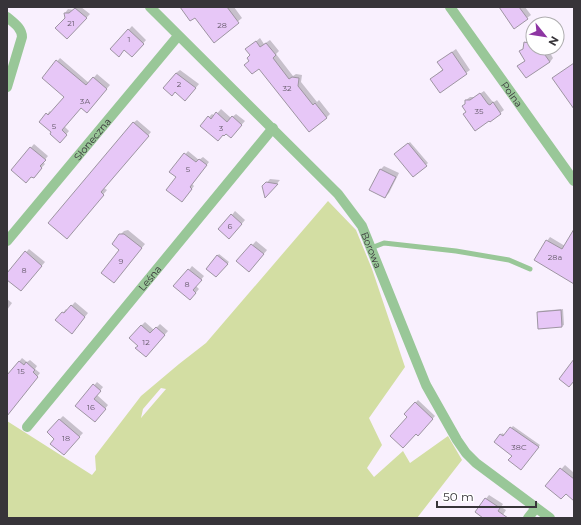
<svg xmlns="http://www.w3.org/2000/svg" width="581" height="525" font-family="Montserrat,sans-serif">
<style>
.green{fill:#d3dea3;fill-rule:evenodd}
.shadow{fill:#0003}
.building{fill:#e7c7f7;stroke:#9e95a2}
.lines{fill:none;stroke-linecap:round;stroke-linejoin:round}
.lane{stroke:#99c798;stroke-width:5}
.street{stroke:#99c798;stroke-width:10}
.labels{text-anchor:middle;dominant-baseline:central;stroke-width:4;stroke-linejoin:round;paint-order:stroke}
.number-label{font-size:8px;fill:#635968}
.street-label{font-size:10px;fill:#373439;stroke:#fff}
</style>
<rect width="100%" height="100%" fill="#f9f0fe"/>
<path class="green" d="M328,201L356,230L372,269L405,367L369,418L382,445L367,468L374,477L403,451L410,463L448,436L462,460L417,518H7V421L92,475L96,470L95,456L141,396L179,364L206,343ZM161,388L166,389L141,418L143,409Z"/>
<g class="shadow">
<path d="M77,7H81L90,14L67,38L65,13L68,9L74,10Z"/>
<path d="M181,7H234L242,18L214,41L195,16Z"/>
<path d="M500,7H525L531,15L527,18Z"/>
<path d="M132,26L146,40L135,53L124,49H111Z"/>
<path d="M260,38L264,44L270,40L279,51L276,54L293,76L296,74L302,75L301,82L317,102L319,100L330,114L326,118L250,61L251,55L247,49Z"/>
<path d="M529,39L533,40V48H549V51L553,58L550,62L519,66L526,60L520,52L524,48L525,43Z"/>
<path d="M456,49L470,70L440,92L431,79L443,69L442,59Z"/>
<path d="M60,58L89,83L97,74L110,85L89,109L81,107L64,126L69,131L60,142L52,132L40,122L50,111L51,112L65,96L43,78Z"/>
<path d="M180,70L199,84L189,96L175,91L176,73Z"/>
<path d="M484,91L492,101L494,102L497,100L504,110L490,121L467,112L466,100L470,97H475Z"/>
<path d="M221,109L231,118L236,114L245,121L234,133L226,132L209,117L212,114L215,116Z"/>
<path d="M137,120L151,132L104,188L107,190L70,234L133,123Z"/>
<path d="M410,142L428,163L413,176L395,154Z"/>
<path d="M34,144L48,156L43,162L45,164L37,173L12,170Z"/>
<path d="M188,151L199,160L203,157L209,162L192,184L194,186L185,198L177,177L171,172Z"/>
<path d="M384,166L399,173L389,193L385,197L380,170Z"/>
<path d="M270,179L280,180L269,193L263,187Z"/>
<path d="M235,211L245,220L233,234L232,215Z"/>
<path d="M128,230L145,244L117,278L120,250V235L124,231Z"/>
<path d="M574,233V279L547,241L550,237L565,246Z"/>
<path d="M256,241L267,250L253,267L238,261Z"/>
<path d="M29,249L45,262L24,286L7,279V274Z"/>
<path d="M219,254L229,262L216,276L207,268Z"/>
<path d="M192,266L204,276L196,286L199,289L194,295L189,270Z"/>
<path d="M7,299L12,303L7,310Z"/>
<path d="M75,302L88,313L75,329L57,320L66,309L68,310Z"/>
<path d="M563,309L564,325L562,326L539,328L538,312L539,311Z"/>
<path d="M145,322L154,330L160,324L168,331L149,352L139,345L141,326Z"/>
<path d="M22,358L27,362L30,360L37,366L35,369L40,373L11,409L7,411V377Z"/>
<path d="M97,382L103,387L97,395L108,405L98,418L77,406Z"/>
<path d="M418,400L435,416L418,435L416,432L409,417L405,414Z"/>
<path d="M63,416L83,433L67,450L55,438L59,420Z"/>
<path d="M513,426L540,445L522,467L513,456L501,435L502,433L505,435Z"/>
<path d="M565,465L574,473V494L566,493L547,485Z"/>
<path d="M489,495L503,504L501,507L506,510L501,518H486L476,511Z"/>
</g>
<g class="building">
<path d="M180,7H227L239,23L214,43L195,18L190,21Z"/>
<path d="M499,7H519L528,19L514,29Z"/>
<path d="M75,8L87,18L67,39L55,28L65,18L64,13H69Z"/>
<path d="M128,29L144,44L132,57L124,50L119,57L110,49Z"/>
<path d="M256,41L260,47L266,43L276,55L273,58L289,79L292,77L299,78L298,86L313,105L315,103L327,118L309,132L259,69L252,74L244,65L249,61L247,58L250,55L245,49Z"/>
<path d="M524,42L533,44V48H556L545,55L550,62L526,78L517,66L525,61L519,51L523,49Z"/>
<path d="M452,52L467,74L440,93L430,79L443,70L437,62Z"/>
<path d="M56,60L86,85L93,77L107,89L87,113L81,108L62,130L67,135L60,143L50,134L51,132L39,122L46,113L48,115L64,97L42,78Z"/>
<path d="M574,63V109L552,78Z"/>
<path d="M176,73L196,88L185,101L175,92L172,96L163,88Z"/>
<path d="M480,93L488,104L490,105L493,102L501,114L490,122L489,121L475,131L463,114L466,112L462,106L465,104V100H470Z"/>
<path d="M216,112L227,122L232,116L242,125L231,138L226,134L224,136L223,135L218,141L200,126L208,116L211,119Z"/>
<path d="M133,122L149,136L101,192L104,195L67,239L48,223Z"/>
<path d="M408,143L427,166L413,177L394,154Z"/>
<path d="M30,147L46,160L40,166L42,168L34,178L31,177L26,183L11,170Z"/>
<path d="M184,153L196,162L199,159L207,165L190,187L192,189L182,202L166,190L176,177L169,172Z"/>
<path d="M380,169L396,177L385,198L369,190Z"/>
<path d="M266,182L278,184L265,198L262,186Z"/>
<path d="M231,214L242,224L229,239L218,229Z"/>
<path d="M574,229V284L534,260L546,240L562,249Z"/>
<path d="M119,234H124L142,248L114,283L101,273L119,250L112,244Z"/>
<path d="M251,244L264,254L249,272L236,261Z"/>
<path d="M25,251L42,266L21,291L7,280V273Z"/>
<path d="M217,255L228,264L216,277L206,269Z"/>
<path d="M188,269L202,280L193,290L196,293L190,300L173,286Z"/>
<path d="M71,305L85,317L72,334L55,320L62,312L64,313Z"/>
<path d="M561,310L562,327L538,329L537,312Z"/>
<path d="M141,325L150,333L156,327L165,335L146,357L135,348L138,346L129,338Z"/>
<path d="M574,359V381L569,387L559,379Z"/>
<path d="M19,361L24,365L26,362L35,370L33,372L38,377L7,416V375Z"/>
<path d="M93,384L101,391L94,399L106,409L95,422L75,406Z"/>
<path d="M415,402L433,419L418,436L416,434L403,448L390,436L407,417L404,414Z"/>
<path d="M59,419L80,437L64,455L50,444L54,439L47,432Z"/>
<path d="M510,427L539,447L521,470L508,460L512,456L494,442L500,434L503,436Z"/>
<path d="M560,468L574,479V501L566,494L561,499L545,486Z"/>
<path d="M485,498L500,508L498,511L508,518H483L475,512Z"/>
</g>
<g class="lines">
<path class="lane" d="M371,248L384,243L456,251L509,260L530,269"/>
<g class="street">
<path id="s1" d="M150,7L338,194L362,226L426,385L457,440L466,453L476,463L550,518"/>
<path id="s2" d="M450,7L574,181"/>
<path d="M7,17C14,23 22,28 22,37L7,87"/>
<path id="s3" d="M7,241L178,36"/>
<path id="s4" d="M27,427L273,128"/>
<path d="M528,518L536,508"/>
</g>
</g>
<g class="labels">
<g class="number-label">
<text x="71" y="23">21</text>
<text x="222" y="25">28</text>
<text x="129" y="39">1</text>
<text x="179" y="84">2</text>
<text x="287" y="88">32</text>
<text x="85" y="101">3A</text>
<text x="479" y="111">35</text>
<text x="54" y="126">5</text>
<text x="221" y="128">3</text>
<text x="188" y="169">5</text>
<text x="230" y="226">6</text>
<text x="555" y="257">28a</text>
<text x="121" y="261">9</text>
<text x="24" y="270">8</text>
<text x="187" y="284">8</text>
<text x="146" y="342">12</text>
<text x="21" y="371">15</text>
<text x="91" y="407">16</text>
<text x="66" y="438">18</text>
<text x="519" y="447">38C</text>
</g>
<g class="street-label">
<text stroke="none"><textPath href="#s2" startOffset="107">Polna</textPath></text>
<text stroke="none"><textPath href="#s3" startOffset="133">Słoneczna</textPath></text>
<text stroke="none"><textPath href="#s1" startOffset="331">Borowa</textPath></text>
<text stroke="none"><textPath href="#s4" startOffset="193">Leśna</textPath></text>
</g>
</g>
<rect width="581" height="525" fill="none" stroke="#373439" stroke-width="16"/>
<g transform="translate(545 36) rotate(120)"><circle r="19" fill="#ffffff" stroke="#afaeb0"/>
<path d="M0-3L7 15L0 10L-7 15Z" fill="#8e36a3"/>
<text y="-6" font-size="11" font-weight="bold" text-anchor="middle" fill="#373439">N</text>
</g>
<path d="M437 501v6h99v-6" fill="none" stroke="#373439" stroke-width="2"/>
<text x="443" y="501" font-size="12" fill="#373439" stroke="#ffffff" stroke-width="3" paint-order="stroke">50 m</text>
</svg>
